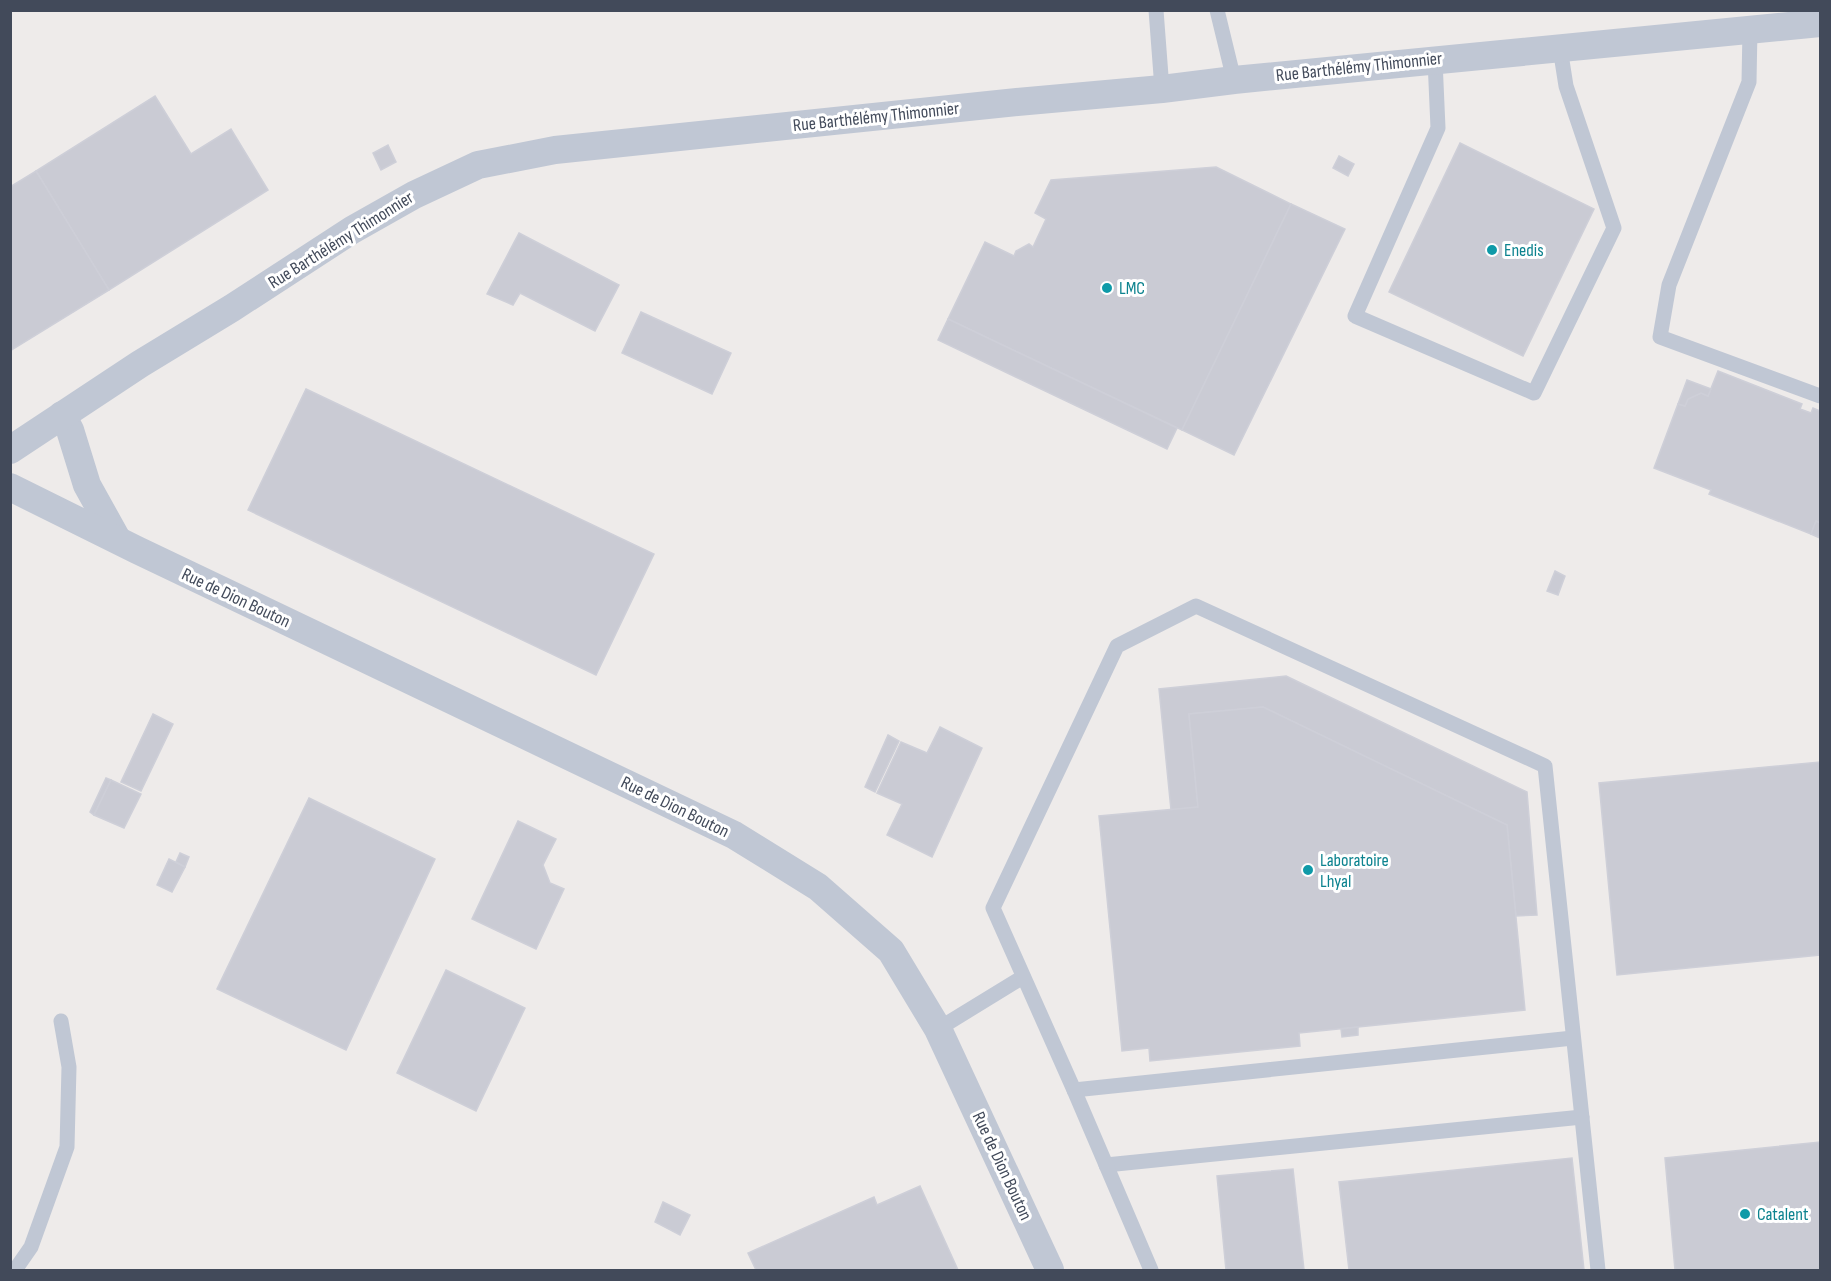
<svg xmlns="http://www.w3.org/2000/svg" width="1831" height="1281" font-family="'Sofia Sans Condensed',sans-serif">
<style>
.building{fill:#cacbd4;stroke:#cecfd8;stroke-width:1.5}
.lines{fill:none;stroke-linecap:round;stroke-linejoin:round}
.service{stroke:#c0c7d4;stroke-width:15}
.minor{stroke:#c0c7d4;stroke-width:28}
.culture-dot{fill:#0f9aa8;stroke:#fff;stroke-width:2}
.labels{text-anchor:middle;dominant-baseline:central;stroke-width:6;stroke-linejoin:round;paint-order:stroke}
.street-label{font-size:18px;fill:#424a5a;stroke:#fff}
.culture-label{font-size:18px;fill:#0d838f;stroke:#fff;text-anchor:start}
</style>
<rect width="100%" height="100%" fill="#eeebea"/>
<g class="building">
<path d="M155,96L191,154L231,129L268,190L109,290L36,171Z"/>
<path d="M1460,143L1594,209L1523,356L1389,292Z"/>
<path d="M388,145L396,162L381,170L373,153Z"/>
<path d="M1339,156L1354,164L1348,176L1333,168Z"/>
<path d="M1216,167L1291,204L1182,430L948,319L985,242L1014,256L1016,251L1029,244L1033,247L1046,219L1035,213L1051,180Z"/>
<path d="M36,171L109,290L10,351V187Z"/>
<path d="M1291,204L1345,229L1234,455L1182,430Z"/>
<path d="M519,233L619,285L595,331L520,293L513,305L487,294Z"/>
<path d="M641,312L731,353L712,394L622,353Z"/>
<path d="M948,319L1177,428L1167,449L938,340Z"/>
<path d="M1718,371L1802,404L1800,409L1811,413L1813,408L1820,411V523L1816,521L1811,534L1709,494L1711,490L1654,468L1678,404L1685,406L1688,399L1701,393L1708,396Z"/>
<path d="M1687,380L1711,389L1708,396L1701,393L1688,399L1685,406L1678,404Z"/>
<path d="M306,389L654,554L596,675L248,510Z"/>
<path d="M1816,521L1820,523V538L1811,534Z"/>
<path d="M1555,571L1565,576L1558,595L1547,591Z"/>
<path d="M1286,676L1527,792L1537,915L1516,916L1507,825L1263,707L1189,714L1198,807L1171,810L1159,689Z"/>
<path d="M1263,707L1507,825L1525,1010L1299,1033L1300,1046L1150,1061L1149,1048L1122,1051L1099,816L1198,807L1189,714Z"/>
<path d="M153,714L173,724L141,791L121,782Z"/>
<path d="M940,727L982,748L932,857L887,835L902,804L877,793L901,742L927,753Z"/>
<path d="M888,735L899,741L875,792L865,787Z"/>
<path d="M1820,762V955L1617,975L1599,783Z"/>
<path d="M106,778L111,780L94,815L90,812Z"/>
<path d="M111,780L141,794L124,828L94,815Z"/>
<path d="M309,798L435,859L346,1050L217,989Z"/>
<path d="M518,821L556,839L543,865L550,883L564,889L536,949L472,919Z"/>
<path d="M180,853L189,857L185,867L176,862Z"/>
<path d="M169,859L185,867L172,892L157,885Z"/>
<path d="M446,970L525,1008L476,1111L397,1073Z"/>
<path d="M1358,1027V1035L1342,1037L1341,1029Z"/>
<path d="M1820,1142V1270H1675L1665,1158Z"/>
<path d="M1572,1158L1584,1270H1349L1339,1182Z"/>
<path d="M1293,1169L1304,1270H1226L1217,1176Z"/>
<path d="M920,1186L958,1270H756L748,1253L874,1197L877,1205Z"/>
<path d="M663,1202L690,1215L680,1235L655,1222Z"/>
</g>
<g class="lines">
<g class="service">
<path d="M1156,10L1162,89"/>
<path d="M1217,10L1234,80"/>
<path d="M1750,29L1749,82L1669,285L1660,337L1820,396"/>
<path d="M1435,60L1438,128L1355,316L1534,393L1614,228L1566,86L1560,48"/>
<path d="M938,1029L1023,977"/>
<path d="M1074,1090L1573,1038"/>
<path d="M1106,1165L1582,1117"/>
<path d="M15,1270L31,1247L67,1147L69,1067L61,1021"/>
<path d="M1151,1270L1074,1090L993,908L1117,646L1196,606L1545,766L1598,1270"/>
</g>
<g class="minor">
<path d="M62,415L70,430L87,485L117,539"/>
<path d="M10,450L140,364L232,308L352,230L414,195L478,165L555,150L1017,102L1162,89L1234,80L1820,23"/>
<path d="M10,487L137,550L734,835L818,887L891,951L938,1029L1050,1270"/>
</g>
</g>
<g class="culture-dot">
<circle cx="1492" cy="250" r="6"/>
<circle cx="1107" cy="288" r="6"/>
<circle cx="1308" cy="870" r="6"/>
<circle cx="1745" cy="1214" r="6"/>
</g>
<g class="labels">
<g class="street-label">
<text transform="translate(1359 67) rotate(-6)">Rue Barthélémy Thimonnier</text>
<text transform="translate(876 117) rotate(-6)">Rue Barthélémy Thimonnier</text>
<text transform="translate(341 240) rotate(-32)">Rue Barthélémy Thimonnier</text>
<text transform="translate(236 598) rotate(25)">Rue de Dion Bouton</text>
<text transform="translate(675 807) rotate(26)">Rue de Dion Bouton</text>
<text transform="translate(1002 1166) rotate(65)">Rue de Dion Bouton</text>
</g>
<g class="culture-label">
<text x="1504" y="250">Enedis</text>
<text x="1119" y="288">LMC</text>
<text x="1320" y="860">Laboratoire<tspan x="1320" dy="21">Lhyal</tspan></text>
<text x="1757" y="1214">Catalent</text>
</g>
</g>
<rect width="1831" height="1281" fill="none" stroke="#424a5a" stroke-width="24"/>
</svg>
